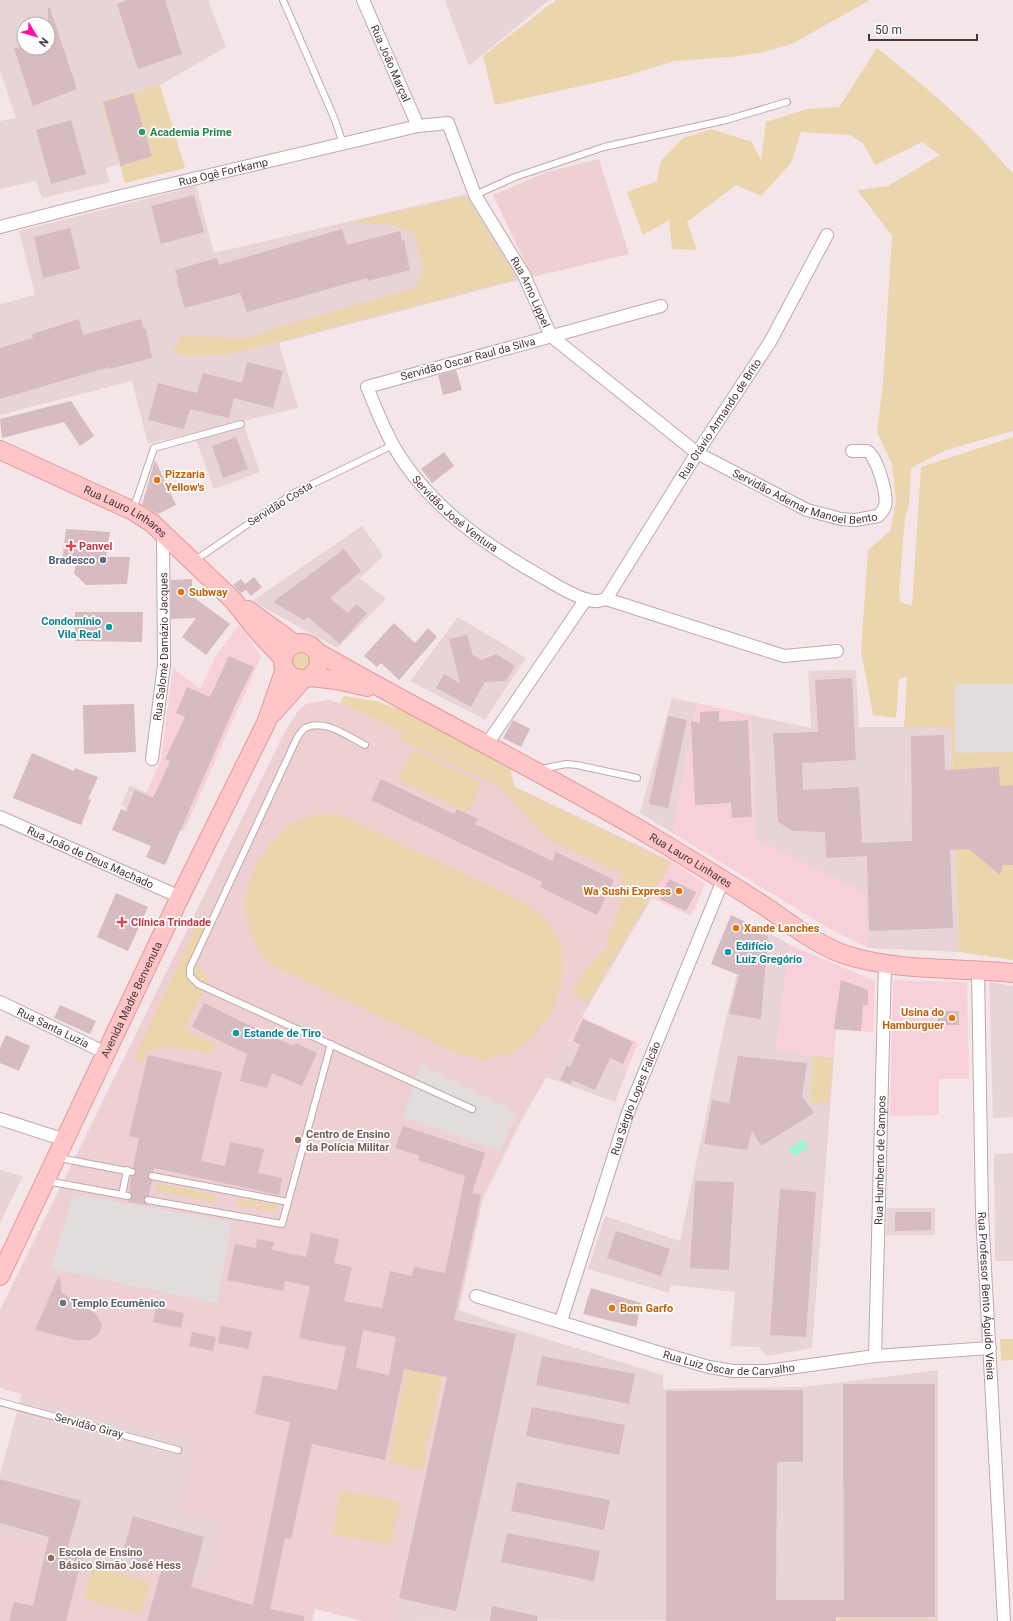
<svg xmlns="http://www.w3.org/2000/svg" width="1013" height="1621" font-family="Roboto,sans-serif">
<style>
.residential{fill:#e8d4d6;fill-rule:evenodd}
.commercial{fill:#f7d0d9}
.education{fill:#eecfd2}
.green{fill:#ebd5ad}
.parking{fill:#e2dcdd}
.water{fill:#9ff4d3}
.building{fill:#d6bbc0;fill-rule:evenodd}
.lines{fill:none;stroke-linecap:round;stroke-linejoin:round}
.service-casing{stroke:#c0a8ab;stroke-width:8}
.minor-casing{stroke:#c0a8ab;stroke-width:14}
.secondary-casing{stroke:#e0999d;stroke-width:20}
.service{stroke:#fff;stroke-width:6}
.minor{stroke:#fff;stroke-width:12}
.secondary{stroke:#ffc5c7;stroke-width:18}
.leisure-dot{fill:#2e9e5b;stroke:#fff;stroke-width:1.5}
.food-dot{fill:#e8710a;stroke:#fff;stroke-width:1.5}
.health-dot{fill:#e0444e;stroke:#fff;stroke-width:1.5}
.service-dot{fill:#5c6f8a;stroke:#fff;stroke-width:1.5}
.culture-dot{fill:#0f9aa8;stroke:#fff;stroke-width:1.5}
.education-dot{fill:#8d6e63;stroke:#fff;stroke-width:1.5}
.worship-dot{fill:#6b7280;stroke:#fff;stroke-width:1.5}
.labels{text-anchor:middle;dominant-baseline:central;stroke-width:3.5;stroke-linejoin:round;paint-order:stroke}
.street-label{font-size:11px;fill:#473538;stroke:#fff}
.leisure-label{font-size:11px;font-weight:bold;fill:#27864d;stroke:#fff;text-anchor:start}
.food-label{font-size:11px;font-weight:bold;fill:#c56008;stroke:#fff;text-anchor:start}
.health-label{font-size:11px;font-weight:bold;fill:#be3a42;stroke:#fff;text-anchor:start}
.service-label{font-size:11px;font-weight:bold;fill:#4e5e75;stroke:#fff;text-anchor:end}
.culture-label{font-size:11px;font-weight:bold;fill:#0d838f;stroke:#fff;text-anchor:start}
.education-label{font-size:11px;font-weight:bold;fill:#785e54;stroke:#fff;text-anchor:start}
.worship-label{font-size:11px;font-weight:bold;fill:#5b616d;stroke:#fff;text-anchor:start}
</style>
<rect width="100%" height="100%" fill="#f4e6e8"/>
<g class="residential">
<path d="M0,0H208L226,47L160,85L101,101L120,164L106,168L110,182L42,198L36,181L0,189V121L16,118L0,70ZM24,24H48V48H24Z"/>
<path d="M445,0H549L469,66Z"/>
<path d="M196,186L214,253L466,194L519,280L279,343L298,408L148,444L132,381L0,415V304L35,295L19,231Z"/>
<path d="M244,426L260,472L214,489L196,440Z"/>
<path d="M362,526L383,556L360,578L386,599L337,648L252,601Z"/>
<path d="M458,617L526,658L485,720L410,681Z"/>
<path d="M856,670L859,727H951L959,952L868,948L865,893L755,839L751,715L811,728L808,671Z"/>
<path d="M672,698L697,703L673,833L640,813Z"/>
<path d="M130,785L192,813L183,832L121,805Z"/>
<path d="M748,928L775,936L790,945L776,1051L834,1057L812,1348L767,1356L759,1347L730,1346L735,1292L671,1285L669,1293L588,1269L605,1216L680,1241L725,1023Z"/>
<path d="M989,982L1013,986V1117L993,1118Z"/>
<path d="M568,1040L628,1068L615,1102L546,1077Z"/>
<path d="M1013,1153V1261H995L994,1154Z"/>
<path d="M0,1170L23,1176L0,1223Z"/>
<path d="M887,1208H935V1235H886Z"/>
<path d="M459,1310L489,1321L663,1375V1389L804,1387L938,1370V1620L392,1621Z"/>
<path d="M22,1394L195,1443L180,1510L220,1522L205,1582L0,1534V1474Z"/>
</g>
<g class="commercial">
<path d="M240,624L261,657L192,813L146,793L161,760L173,668L200,689L217,654Z"/>
<path d="M697,703L751,715L755,839L866,893L868,948L828,928L673,833Z"/>
<path d="M673,862L705,884L691,916L652,898Z"/>
<path d="M790,945L875,981L873,1032L836,1030L834,1057L776,1051Z"/>
<path d="M893,980L967,982L969,1079H939V1115L890,1116Z"/>
<path d="M582,1017L638,1043L628,1068L568,1040Z"/>
</g>
<g class="education">
<path d="M599,159L629,254L532,277L493,195L547,172Z"/>
<path d="M328,700L340,703L673,862L522,1119L483,1198L392,1621H363L315,1609L312,1621H0V1534L205,1582L220,1522L179,1510L195,1443L0,1388V1310L284,733L298,711L306,704Z"/>
</g>
<g class="green">
<path d="M556,0H870L792,44L759,53L731,57L674,61L626,76L495,105L483,56Z"/>
<path d="M877,48C926,87 973,126 1013,174V431L946,450L911,468L909,506L905,517L899,592L900,602L912,606L921,467L1013,437V960L959,952L951,727H904L907,677L899,679L896,718L873,715L861,651L868,550L890,531L896,502L892,464L877,432L883,383L892,236L857,190L888,186L940,155L922,142L875,165L863,143L850,135L801,132L791,163L761,196L736,185L687,222L697,250L672,249L669,220L643,235L627,192L657,181L661,161L683,138L711,129L752,142L761,160L766,122L807,109L839,107Z"/>
<path d="M160,85L185,168L125,183L101,101Z"/>
<path d="M466,196L517,279L231,354L189,357L172,352L182,335L243,339L278,327L415,288L423,270L414,233L392,225L347,223Z"/>
<circle cx="301" cy="661" r="11"/>
<path d="M344,696L376,701L416,715L509,761L514,786L340,703Z"/>
<path d="M402,733L671,863L588,1002L572,993L584,970L606,948L608,936L622,901V874L550,841L497,785L398,739Z"/>
<path d="M413,750L482,783L467,813L398,780Z"/>
<path d="M315,814H338L527,904L546,920L561,942L563,972L555,1006L536,1034L513,1053L483,1060L456,1053L267,963C258,950 251,938 247,922C238,887 264,839 295,822C301,819 308,817 315,814Z"/>
<path d="M198,923L211,928L195,962L209,980L184,1029L217,1045L210,1053L173,1047L149,1050L143,1063L134,1058Z"/>
<path d="M813,1057L832,1058L829,1103L810,1102Z"/>
<path d="M157,1183L216,1195V1201L214,1202L155,1190Z"/>
<path d="M238,1198L276,1205V1211L275,1212L236,1205Z"/>
<path d="M1000,1339H1013V1360L1001,1361Z"/>
<path d="M406,1369L442,1376L423,1470L388,1463Z"/>
<path d="M341,1490L401,1502L391,1544L332,1535Z"/>
<path d="M93,1566L150,1582L141,1614L84,1599Z"/>
<path d="M838,1619L938,1620V1621H838Z"/>
</g>
<g class="parking">
<path d="M955,684H1013V752L955,753Z"/>
<path d="M421,1064L517,1112L500,1151L403,1117Z"/>
<path d="M73,1194L232,1222L217,1303L51,1269Z"/>
</g>
<path class="water" d="M803,1139L809,1147L794,1157L788,1149Z"/>
<g class="building">
<path d="M128,0H165L182,54L138,69L117,4Z"/>
<path d="M48,8H50L77,89L33,106L14,48H48Z"/>
<path d="M133,93L152,156L121,166L103,102Z"/>
<path d="M71,120L86,174L51,184L36,130Z"/>
<path d="M194,195L204,232L161,244L151,206Z"/>
<path d="M70,228L80,269L43,278L34,237Z"/>
<path d="M342,229L347,245L400,231L402,241L404,240L410,270L368,281L367,278L247,312L240,293L185,308L176,279H178L175,270L217,258L219,265Z"/>
<path d="M79,319L83,335L141,319L144,329H146L152,358L109,369V367L0,399V348L33,338L32,334Z"/>
<path d="M247,362L283,371L273,408L234,398L229,418L190,409L184,429L148,420L158,383L197,393L203,373L242,383Z"/>
<path d="M456,370L462,390L443,395L438,375Z"/>
<path d="M71,401L94,436L80,446L64,422L2,438L0,419Z"/>
<path d="M236,437L248,469L223,478L212,446Z"/>
<path d="M444,452L454,466L432,483L421,469Z"/>
<path d="M155,460L176,505L158,514L142,505Z"/>
<path d="M66,529L110,532L106,557H130L127,584L86,585L74,573L76,563L62,562Z"/>
<path d="M344,549L361,571L330,598L348,613L356,604L367,613L340,644L308,617L304,620L273,602Z"/>
<path d="M254,577L262,587L251,596L246,590L241,593L233,585L241,579L245,584Z"/>
<path d="M192,579V596L230,624L206,655L182,637L196,618L171,619V580Z"/>
<path d="M75,612H143L142,642L75,641Z"/>
<path d="M394,623L415,643L428,628L437,637L399,680L381,663L377,667L364,656Z"/>
<path d="M467,635L473,655L482,660L496,654L515,666L506,681L485,682L471,707L436,688L444,674L460,683L449,639Z"/>
<path d="M229,656L254,667L239,697L165,865L146,857L151,846L112,830L121,809L126,811L135,790L153,798L170,761L165,759L185,717L176,713L187,687L210,697Z"/>
<path d="M852,678L856,760L802,763L803,790L859,787L862,843L912,841L911,736L944,735L945,770L999,767L1000,786L1013,785V865H1003L1000,875L969,849L950,850L953,928L869,931L867,856L826,858L825,832L793,831L778,822L773,733L818,732L815,680Z"/>
<path d="M134,704L136,752L84,754L83,705Z"/>
<path d="M719,711V722L748,720L752,817L732,818L731,803L695,805L691,721L700,723V712Z"/>
<path d="M668,716L687,720L668,808L649,804Z"/>
<path d="M513,720L530,729L521,747L503,738Z"/>
<path d="M32,753L74,771L75,768L98,777L88,799L91,800L81,825L13,798Z"/>
<path d="M381,779L454,814L457,809L478,819L475,824L552,861L556,852L614,880L597,915L540,887L542,882L371,800Z"/>
<path d="M669,879L696,892L686,911L660,899Z"/>
<path d="M116,893L148,907L128,951L97,937Z"/>
<path d="M731,915L748,923L746,930L768,936L761,1019L729,1014L739,975L711,964Z"/>
<path d="M841,980L868,990V1005H863L861,1031L834,1029Z"/>
<path d="M204,1003L282,1041L294,1046L295,1043L317,1053L302,1086L272,1073L267,1088L240,1081L247,1054L192,1027Z"/>
<path d="M60,1005L96,1021L90,1034L54,1018Z"/>
<rect x="938" y="1011" width="21" height="14"/>
<path d="M583,1019L633,1042L623,1064L610,1058L595,1090L572,1080L571,1084L560,1080L567,1065L570,1067L580,1045L573,1041Z"/>
<path d="M6,1035L30,1046L19,1071L0,1063V1048Z"/>
<path d="M148,1055L222,1072L201,1161L225,1166L230,1142L264,1149L258,1173L282,1178L279,1195L154,1168L153,1172L148,1175V1178L152,1180L149,1196L144,1200L147,1205L127,1202L132,1196L129,1192L131,1176L136,1173L133,1168L139,1138L129,1136Z"/>
<path d="M738,1056L807,1063L802,1096L814,1113L761,1146L752,1131L747,1150L704,1144L712,1100L729,1103Z"/>
<path d="M403,1126L485,1153L472,1193L481,1195L454,1320L516,1334L456,1611L399,1598L447,1377L404,1369L385,1460L312,1444L291,1539L285,1538L270,1609L304,1616V1621H147L162,1568L122,1556L133,1516L204,1537L191,1587L253,1605L290,1422L255,1414L263,1375L337,1390L346,1347L299,1338L310,1286L285,1281L283,1291L227,1280L235,1244L256,1248L257,1239L274,1242L272,1250L306,1257L311,1233L339,1239L334,1263L352,1267L344,1301L382,1308L390,1271L412,1276L414,1267L445,1273L465,1176L418,1160L420,1156L395,1148ZM363,1330L396,1337L389,1375L356,1368Z"/>
<path d="M695,1181L734,1182L729,1270L690,1268Z"/>
<path d="M780,1189L816,1192L806,1337L770,1335Z"/>
<path d="M895,1212H931V1230L895,1231Z"/>
<path d="M616,1231L670,1249L661,1276L607,1258Z"/>
<path d="M59,1275L62,1293L96,1314L102,1325L99,1334L90,1340H76L35,1330Z"/>
<path d="M591,1288L641,1303L636,1327L583,1314Z"/>
<path d="M156,1307L184,1313L181,1328L153,1322Z"/>
<path d="M221,1326L252,1332L248,1349L218,1343Z"/>
<path d="M192,1332L216,1337L213,1351L189,1346Z"/>
<path d="M542,1356L635,1374L629,1404L536,1385Z"/>
<path d="M843,1384H935V1617H836V1621H666V1391L803,1390V1462H777L776,1600H844Z"/>
<path d="M532,1407L625,1425L619,1455L526,1436Z"/>
<path d="M0,1479L81,1501L66,1553L82,1558L66,1621H9L14,1602L33,1606L49,1537L0,1523Z"/>
<path d="M517,1482L610,1500L604,1530L511,1511Z"/>
<path d="M507,1533L600,1551L594,1581L501,1562Z"/>
<path d="M492,1606L538,1616L537,1621H490Z"/>
</g>
<g class="lines">
<g class="service-casing">
<g id="service">
<path d="M283,0L335,120L343,144"/>
<path d="M475,195L515,177L604,147L726,120L787,102"/>
<path d="M133,510L154,448L241,424"/>
<path d="M194,561L292,494L393,445"/>
<path d="M365,745C349,737 324,718 305,728C302,730 299,735 297,738L190,968V976L198,984L472,1109"/>
<path d="M541,769L566,764L577,765L637,778"/>
<path d="M59,1158L132,1172"/>
<path d="M152,1176L288,1202"/>
<path d="M47,1181L128,1196"/>
<path d="M122,1195L127,1170"/>
<path d="M148,1200L282,1224L331,1044"/>
<path d="M0,1402L178,1450"/>
</g>
</g>
<g class="minor-casing">
<g id="minor">
<path id="s1" d="M363,0L418,126"/>
<path id="s2" d="M0,227L121,196L418,126L448,123L475,195L524,275L551,336L697,453L807,510L841,519L855,520L878,516C881,513 884,510 885,506C888,495 877,456 867,451H852"/>
<path id="s3" d="M661,306L367,387C375,406 383,427 393,445C427,505 485,545 544,578C557,586 580,600 594,601C597,602 602,600 606,599L784,656L837,651"/>
<path id="s4" d="M606,599L697,453L770,342L827,235"/>
<path d="M487,744L586,599"/>
<path id="s5" d="M152,759L164,665L163,533"/>
<path id="s6" d="M0,817L180,897"/>
<path id="s7" d="M978,970L982,1213L1004,1621"/>
<path id="s8" d="M0,1002L106,1053"/>
<path d="M0,1119L65,1140"/>
<path id="s9" d="M476,1296L657,1352L709,1367L733,1371H767L875,1356L990,1348"/>
<path id="s10" d="M561,1321L627,1115L723,880"/>
<path id="s11" d="M875,1356L885,963"/>
</g>
</g>
<g class="secondary-casing">
<g id="secondary">
<path id="s12" d="M0,450L133,511L152,523L233,600L260,634L283,658"/>
<path d="M248,610L295,644"/>
<circle cx="301" cy="661" r="18"/>
<path id="s13" d="M317,652C430,717 545,773 656,839C693,861 730,884 766,907C791,924 818,946 846,955C900,972 958,967 1013,973"/>
<path d="M310,677L337,680L367,687"/>
<path d="M273,713L303,679"/>
<path id="s14" d="M0,1276L180,897L266,723L285,669"/>
</g>
</g>
<use href="#service" class="service"/>
<use href="#minor" class="minor"/>
<use href="#secondary" class="secondary"/>
</g>
<circle class="leisure-dot" cx="142" cy="132" r="4"/>
<g class="food-dot">
<circle cx="157" cy="480" r="4"/>
<circle cx="181" cy="592" r="4"/>
<circle cx="679" cy="891" r="4"/>
<circle cx="736" cy="928" r="4"/>
<circle cx="952" cy="1018" r="4"/>
<circle cx="612" cy="1308" r="4"/>
</g>
<g class="health-dot">
<path d="M69 540h4v4h4v4h-4v4h-4v-4h-4v-4h4z"/>
<path d="M120 916h4v4h4v4h-4v4h-4v-4h-4v-4h4z"/>
</g>
<circle class="service-dot" cx="103" cy="560" r="4"/>
<g class="culture-dot">
<circle cx="109" cy="627" r="4"/>
<circle cx="728" cy="952" r="4"/>
<circle cx="236" cy="1033" r="4"/>
</g>
<g class="education-dot">
<circle cx="298" cy="1140" r="4"/>
<circle cx="51" cy="1558" r="4"/>
</g>
<circle class="worship-dot" cx="63" cy="1303" r="4"/>
<g class="labels">
<g class="street-label">
<text stroke="none"><textPath href="#s1" startOffset="69">Rua João Marçal</textPath></text>
<text stroke="none"><textPath href="#s2" startOffset="230">Rua Ogê Fortkamp</textPath></text>
<text stroke="none"><textPath href="#s2" startOffset="649">Rua Arno Lippel</textPath></text>
<text transform="translate(468 359) rotate(-15)">Servidão Oscar Raul da Silva</text>
<text stroke="none"><textPath href="#s4" startOffset="213">Rua Otávio Armando de Brito</textPath></text>
<text stroke="none"><textPath href="#s2" startOffset="1003">Servidão Ademar Manoel Bento</textPath></text>
<text transform="translate(280 504) rotate(-32)">Servidão Costa</text>
<text stroke="none"><textPath href="#s12" startOffset="140">Rua Lauro Linhares</textPath></text>
<text stroke="none"><textPath href="#s3" startOffset="462">Servidão José Ventura</textPath></text>
<text stroke="none"><textPath href="#s5" startOffset="113">Rua Salomé Damázio Jacques</textPath></text>
<text stroke="none"><textPath href="#s6" startOffset="99">Rua João de Deus Machado</textPath></text>
<text stroke="none"><textPath href="#s13" startOffset="428">Rua Lauro Linhares</textPath></text>
<text stroke="none"><textPath href="#s14" startOffset="306">Avenida Madre Benvenuta</textPath></text>
<text stroke="none"><textPath href="#s8" startOffset="59">Rua Santa Luzia</textPath></text>
<text stroke="none"><textPath href="#s10" startOffset="235">Rua Sérgio Lopes Falcão</textPath></text>
<text stroke="none"><textPath href="#s11" startOffset="196">Rua Humberto de Campos</textPath></text>
<text stroke="none"><textPath href="#s7" startOffset="326">Rua Professor Bento Águido Vieira</textPath></text>
<text stroke="none"><textPath href="#s9" startOffset="263">Rua Luiz Oscar de Carvalho</textPath></text>
<text transform="translate(89 1426) rotate(15)">Servidão Giray</text>
</g>
<g class="leisure-label">
<text x="150" y="132">Academia Prime</text>
</g>
<g class="food-label">
<text x="165" y="474">Pizzaria<tspan x="165" dy="13">Yellow's</tspan></text>
<text x="189" y="592">Subway</text>
<text x="671" y="891" text-anchor="end">Wa Sushi Express</text>
<text x="744" y="928">Xande Lanches</text>
<text x="944" y="1012" text-anchor="end">Usina do<tspan x="944" dy="13">Hamburguer</tspan></text>
<text x="620" y="1308">Bom Garfo</text>
</g>
<g class="health-label">
<text x="79" y="546">Panvel</text>
<text x="131" y="922">Clínica Trindade</text>
</g>
<g class="service-label">
<text x="95" y="560">Bradesco</text>
</g>
<g class="culture-label">
<text x="101" y="621" text-anchor="end">Condomínio<tspan x="101" dy="13">Vila Real</tspan></text>
<text x="736" y="946">Edifício<tspan x="736" dy="13">Luiz Gregório</tspan></text>
<text x="244" y="1033">Estande de Tiro</text>
</g>
<g class="education-label">
<text x="306" y="1134">Centro de Ensino<tspan x="306" dy="13">da Polícia Militar</tspan></text>
<text x="59" y="1552">Escola de Ensino<tspan x="59" dy="13">Básico Simão José Hess</tspan></text>
</g>
<g class="worship-label">
<text x="71" y="1303">Templo Ecumênico</text>
</g>
</g>
<g transform="translate(36 36) rotate(128)"><circle r="19" fill="#ffffff" stroke="#b5aeaf"/>
<path d="M0-3L7 15L0 10L-7 15Z" fill="#ff12ab"/>
<text y="-6" font-size="11" font-weight="bold" text-anchor="middle" fill="#473538">N</text>
</g>
<path d="M869 34v6h108v-6" fill="none" stroke="#473538" stroke-width="2"/>
<text x="875" y="34" font-size="12" fill="#473538" stroke="#ffffff" stroke-width="3" paint-order="stroke">50 m</text>
</svg>
